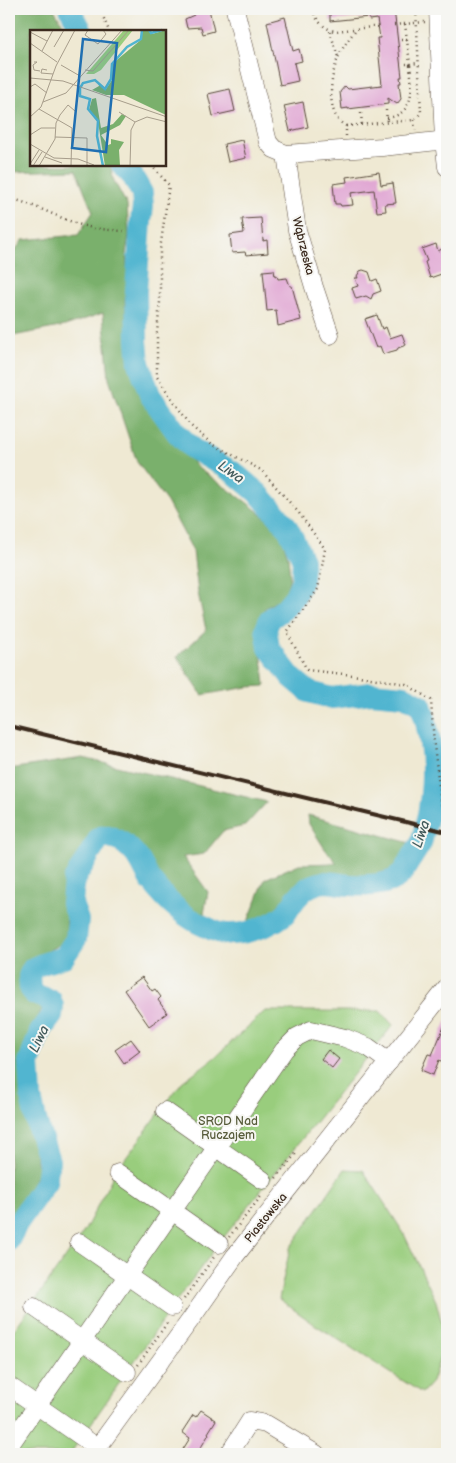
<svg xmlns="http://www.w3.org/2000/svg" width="456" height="1463" font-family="'Balsamiq Sans',sans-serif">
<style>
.green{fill:#99cd7d;stroke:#6a7c4e}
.forest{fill:#7ab06c;stroke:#5a6d45}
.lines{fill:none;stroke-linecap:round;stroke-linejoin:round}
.river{stroke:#51b5d0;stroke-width:22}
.building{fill:#e1a8d4}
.minor-casing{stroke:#564739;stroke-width:19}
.path{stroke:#564739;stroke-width:2.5;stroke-dasharray:1 4;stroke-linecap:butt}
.minor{stroke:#fff;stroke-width:18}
.rail{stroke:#3b2a1e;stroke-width:4}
.labels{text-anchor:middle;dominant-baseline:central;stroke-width:4;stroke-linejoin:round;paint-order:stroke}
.street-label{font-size:12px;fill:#3b2a1e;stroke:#f6f6f2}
.park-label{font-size:12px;fill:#575b3a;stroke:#f6f6f2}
.water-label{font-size:14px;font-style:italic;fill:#435b5c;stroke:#f6f6f2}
.inset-river{fill:none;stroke:#51b5d0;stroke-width:2.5}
.inset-road{fill:none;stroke:#a79d8b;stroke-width:1}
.view{fill:#1f6fb2;fill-opacity:0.15;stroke:#1f6fb2;stroke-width:2.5}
.inset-edge{fill:none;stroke:#3b2a1e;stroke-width:2.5}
</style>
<rect width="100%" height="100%" fill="#f6f6f2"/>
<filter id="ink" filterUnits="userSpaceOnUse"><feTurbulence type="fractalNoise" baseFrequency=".02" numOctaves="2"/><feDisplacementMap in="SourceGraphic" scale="10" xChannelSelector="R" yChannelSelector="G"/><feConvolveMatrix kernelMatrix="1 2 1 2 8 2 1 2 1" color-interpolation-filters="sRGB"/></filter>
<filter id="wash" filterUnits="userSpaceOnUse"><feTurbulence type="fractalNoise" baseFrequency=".0096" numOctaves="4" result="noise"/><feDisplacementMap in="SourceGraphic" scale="20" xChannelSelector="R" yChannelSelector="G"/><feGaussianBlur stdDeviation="1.12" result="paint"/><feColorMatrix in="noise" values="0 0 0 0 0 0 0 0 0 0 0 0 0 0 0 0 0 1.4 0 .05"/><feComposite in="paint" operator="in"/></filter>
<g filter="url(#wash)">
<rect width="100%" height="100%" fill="#efe9d3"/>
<g class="green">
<path d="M265,1011H380L393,1025L220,1242L177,1300L70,1454H9V1337L85,1230L114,1174L182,1082L214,1058Z"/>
<path d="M345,1169L363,1170L403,1232L436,1301L446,1339L432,1382L422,1393L314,1324L279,1299L290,1248Z"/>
</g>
<g class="forest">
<path d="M9,9H54L67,31H31V165H110L114,181L127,205L129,235L126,253L128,275L125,301L127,324L131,355L141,388L154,416L181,449L199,469L245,501L266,518L282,536L288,557L290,577L285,596L265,608L257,632L263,665L265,686L248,687L202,695L177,657L206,630L198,593L193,551L167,502L137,462L109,379L103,313L65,326L13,336L9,340V258L23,240L78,235L93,212L76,170L10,172L9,161Z"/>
<path d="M83,758L267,802L245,826L223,831L204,854L183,857L208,892L203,919L161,882L140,846L107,829L92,833L68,879L66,941L25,963L22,992L44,1004L18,1063L39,1172L9,1223V769Z"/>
<path d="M308,815L410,843L395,869L354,880L323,876L293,887L270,916L247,924L265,879L299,864L337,863L325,849L309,824Z"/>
</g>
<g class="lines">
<g class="river">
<path d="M70,9L82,31"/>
<path d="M9,1240L17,1224L46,1182L49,1161L37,1124L31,1098L29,1063L40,1032L52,1016L53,1006L51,1000L34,994L30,988L29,976L33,968L42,964L64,957L76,939L78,920L72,904L74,880L100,837C115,834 130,847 138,858C143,865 146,874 151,881C165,899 185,918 206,927C212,930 221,934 228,934C245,935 275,925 287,912C289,909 290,906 293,903C296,898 304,890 309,887C328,878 332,884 350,885C363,886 379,885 391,881C402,877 405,868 411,859C414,854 418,848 421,843C423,837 424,830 426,824C435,785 434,743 421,705L404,696L371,693L332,698L309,692L291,677L269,648L266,629L270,619L284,609L295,596L302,580L303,560L294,540L286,525L259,494L233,472L193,449L177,433L150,395L139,363L137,341L136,291L141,221L143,207L142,193L133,177L122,165"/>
</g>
</g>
<g id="blocks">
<g class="building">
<path d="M192,9H209L214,31L203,34L201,27L187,28L185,19L194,15Z"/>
<path d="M330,9H394L402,77H400L401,83H399L401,99L397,104L388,98V104L348,109V108L342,109L340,92L345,86L348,89L382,85L377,38H380L377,19L369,20V17L330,21Z"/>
<path d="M285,17L293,51L299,49L302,61L294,63L298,81L280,85L267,22Z"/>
<path d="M230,89L235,111L213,116L208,94Z"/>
<path d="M303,102L308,127L290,131L284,106Z"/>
<path d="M242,140L246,158L228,162L224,144Z"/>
<path d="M379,172L381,185L393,183L396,203L385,204L386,211L377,212L374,190L351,193L353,205L341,206L340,204H335L333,184L347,182L346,177Z"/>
<path d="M261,218L263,241L267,240L268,253L246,255L245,252L232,253L230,235L244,233L242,219Z"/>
<path d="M436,244L438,251L442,249L443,252H445L447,258V272L430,278L425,262L427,261L422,249Z"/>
<path d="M274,270L275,276L277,275L278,279L287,278L290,286H292L301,320L278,326L276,310L267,311L263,271Z"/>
<path d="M363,270L369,272L372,281L377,279L381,291L373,294L371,299L366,296L356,299L352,288L358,286L355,278H358L357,276L360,271Z"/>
<path d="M377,315L382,329L386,327L390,338L402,334L406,345L398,348L397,350L383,354L380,346L376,348L365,319Z"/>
<path d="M142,977L152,991L155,989L161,997L158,1000L167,1013L149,1026L124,990Z"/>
<path d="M447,1020V1052L443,1062L439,1060L433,1075L421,1070L428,1054L432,1055Z"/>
<path d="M131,1039L140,1051L124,1063L115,1050Z"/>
<path d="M328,1050L339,1059L332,1068L321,1059Z"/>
<path d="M201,1410L216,1420L208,1433L209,1434L197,1454H180L190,1438L182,1432L193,1415L196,1417Z"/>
</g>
</g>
</g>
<g filter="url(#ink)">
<use href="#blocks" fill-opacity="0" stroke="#564739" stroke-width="1"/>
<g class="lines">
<g class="minor-casing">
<g id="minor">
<path d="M235,9L268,142L274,149L286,154L382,147L447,140"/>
<path d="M438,9L444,140L447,167"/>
<path d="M286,154L297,230L314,287L330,335"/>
<path d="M165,1111L263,1180"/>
<path d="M118,1173L219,1244"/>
<path d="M79,1242L172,1307"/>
<path d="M34,1307L127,1372"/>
<path d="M9,1386L98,1448"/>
<path d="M9,1446L284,1050L297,1037L311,1030L345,1038L368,1047L389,1062"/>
<path d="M93,1454L191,1319L235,1256L447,988"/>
<path d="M229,1454L250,1421L266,1424L316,1454"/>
</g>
</g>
<g class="path">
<path d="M100,9L109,31"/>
<path d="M313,9C315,20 325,30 336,31L381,26"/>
<path d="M405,24L410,64L418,63"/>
<path d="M394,25L425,22"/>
<path d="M330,31L338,57"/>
<path d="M401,39H407"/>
<path d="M386,110L387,122"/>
<path d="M361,113L362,125"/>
<path d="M387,118C416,114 412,87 410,64H404"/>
<path d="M414,120L415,131"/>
<path d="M346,126L414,120L421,113L416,9"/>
<path d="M346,136V126C343,124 339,122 337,118C327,102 331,73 339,56C343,46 350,38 356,29"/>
<path d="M151,165L169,185L160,250V302L157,333V377L191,426L212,444L261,470L299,513L325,549L318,589L287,632L307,670L353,675L406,684L431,700L434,745L441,803L447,808"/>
<path d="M9,198C33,204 55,216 78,224C93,229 108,230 124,231"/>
<path d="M276,1178L298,1151"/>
<path d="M229,1237L263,1194"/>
<path d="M184,1299L214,1257"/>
<path d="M138,1365L169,1320"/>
</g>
<use href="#minor" class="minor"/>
<path class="rail" d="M9,726L447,832"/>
</g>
</g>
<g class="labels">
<g class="street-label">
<text transform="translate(303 246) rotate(76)">Wąbrzeska</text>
<text transform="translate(266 1218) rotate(-51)">Piastowska</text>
</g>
<g class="park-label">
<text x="228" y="1121">SROD Nad<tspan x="228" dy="14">Ruczajem</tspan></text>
</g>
<g class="water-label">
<text transform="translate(231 472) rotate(35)">Liwa</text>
<text transform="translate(421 834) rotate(-71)">Liwa</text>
<text transform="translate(39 1039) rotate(-64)">Liwa</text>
</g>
</g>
<g transform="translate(30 30)">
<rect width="136" height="136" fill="#efe9d3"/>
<path d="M94,0H103L71,40L64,44H56Z" fill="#99cd7d"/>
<path d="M112,0H120L122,4L136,0V85L94,65H76L62,60L69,56L68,52L76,59L82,50V34L112,9ZM66,68L71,98L83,94L92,84L96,86L90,95L71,105L78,115L81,114V109L94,112L89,120L90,136H75L68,92L59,80L62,69Z" fill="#7ab06c"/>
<path class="inset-river" d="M119,0L121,3L132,0M73,136L67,106L68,91L58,79L60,69L50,66V58L53,53L65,50L75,59L81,49L82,34L97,17L111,9L112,0"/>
<path class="inset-road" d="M58,0L55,5L68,14L76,4L73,0M0,2L17,11M0,13L27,32M24,17L34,0M12,21L23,0M4,32H7L3,35L4,40L10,41M31,35L50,46M17,40L12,39L11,43L23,44M55,40L63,41L99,0M0,48L33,51L137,87M0,57L5,54L17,63M13,72L36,63L92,0M9,79L42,98L41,136M89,82L105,92M0,87L11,77L26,36L45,0M0,105L11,98H25M25,107L57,108V136M0,114L24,128L48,129L64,135M15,127L32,133M0,134L9,120M3,136L12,122M9,136L25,109L26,93L30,85L38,75L45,81M100,136L101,100L105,92L117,87L137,92"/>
<path class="view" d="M53,9L87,13L76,122L42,118Z"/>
<rect width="136" height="136" class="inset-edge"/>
</g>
<rect width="456" height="1463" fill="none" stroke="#f6f6f2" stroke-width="30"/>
</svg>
